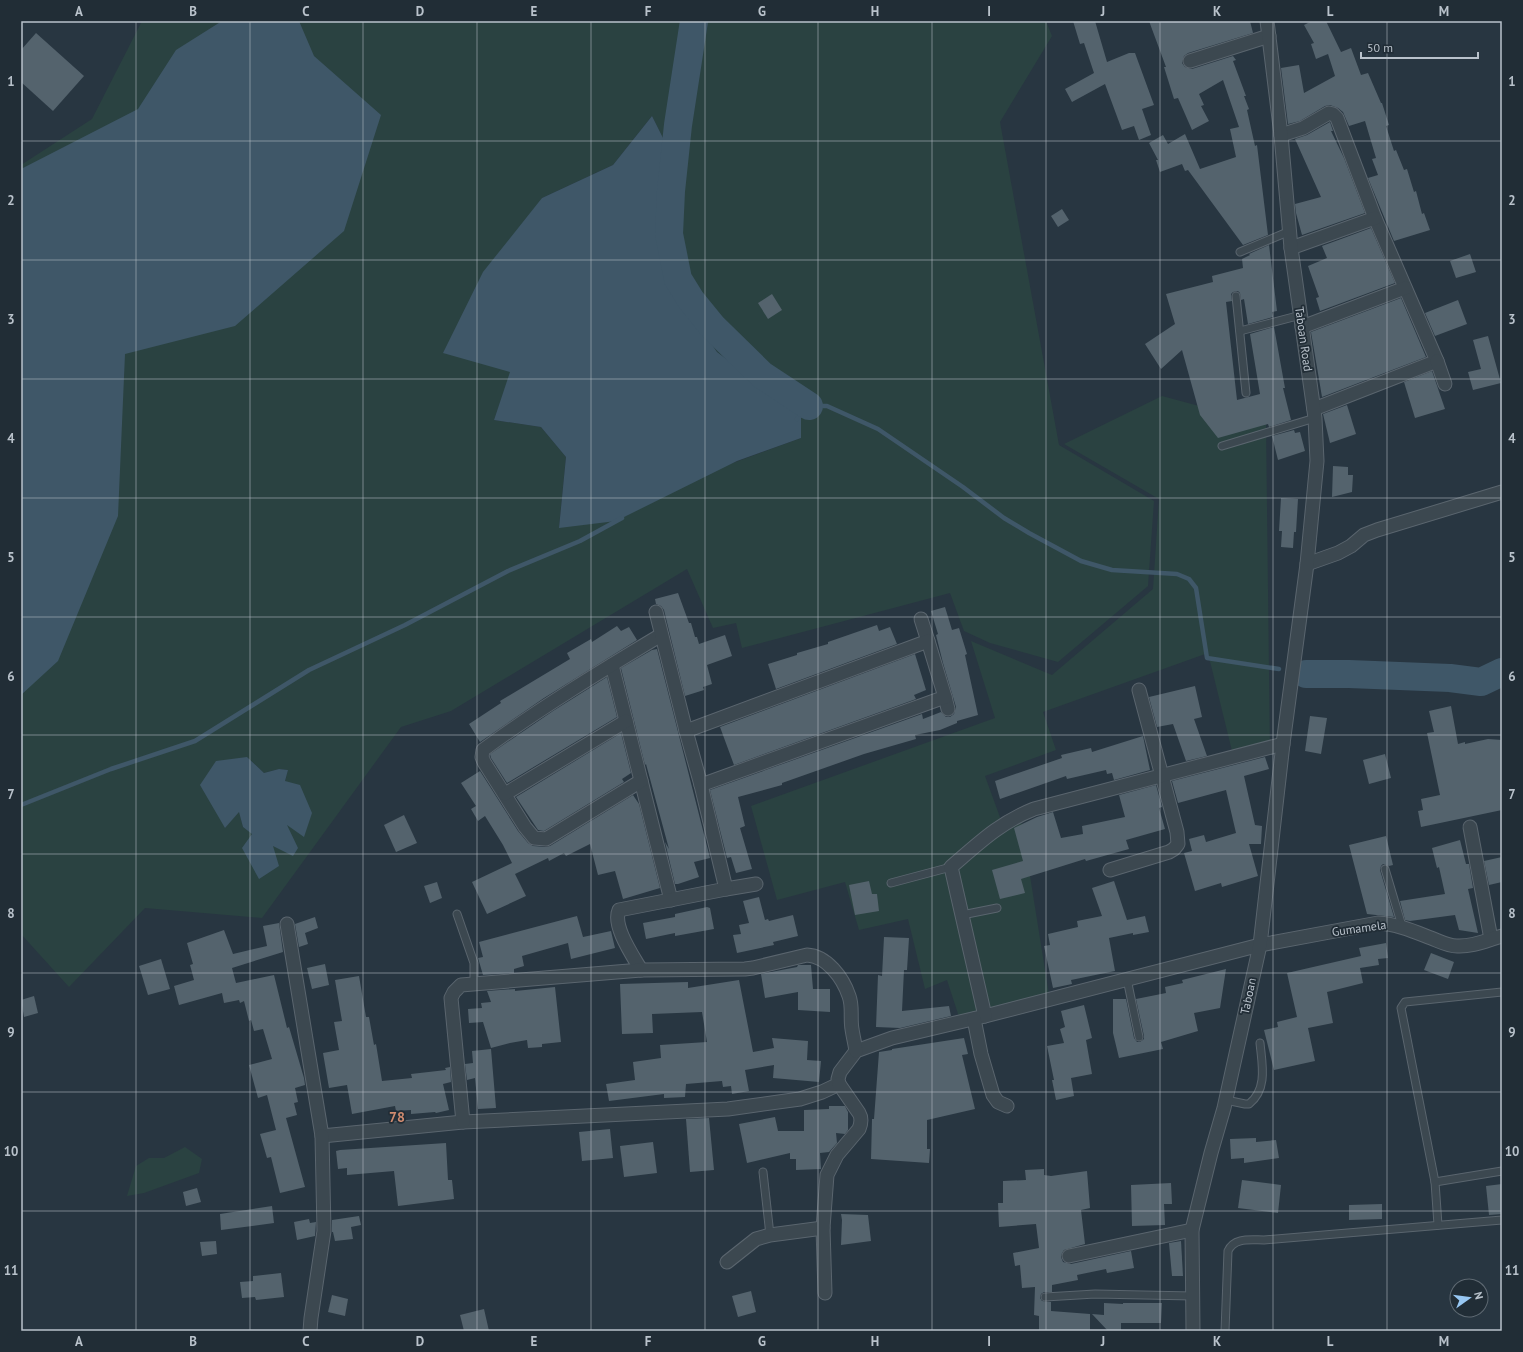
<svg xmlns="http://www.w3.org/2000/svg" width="1523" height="1352" font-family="'PT Sans',sans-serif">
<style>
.green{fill:#2a4241;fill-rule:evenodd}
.water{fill:#3f5768}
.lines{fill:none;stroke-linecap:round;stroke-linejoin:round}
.stream{stroke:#3f5768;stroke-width:4.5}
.river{stroke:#3f5768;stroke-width:28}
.building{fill:#54636d}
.lane-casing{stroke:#5a656e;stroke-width:9}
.street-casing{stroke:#5a656e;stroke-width:15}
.lane{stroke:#3c4850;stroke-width:7}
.street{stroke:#3c4850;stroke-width:13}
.grid{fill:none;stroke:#b9c2cb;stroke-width:1;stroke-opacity:0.55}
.labels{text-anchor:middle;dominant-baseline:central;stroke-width:3.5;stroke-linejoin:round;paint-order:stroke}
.street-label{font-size:12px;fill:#b9c2cb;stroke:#212d36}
.quarter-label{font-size:14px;font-weight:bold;fill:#d08b6f;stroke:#212d36}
.neatline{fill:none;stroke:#b9c2cb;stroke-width:1.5}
.grid-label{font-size:13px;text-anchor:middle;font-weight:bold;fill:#b9c2cb}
</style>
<rect width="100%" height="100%" fill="#283641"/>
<g class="green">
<path d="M142,21H1046L1052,36L1000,122L1059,445L1154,501L1148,586L1058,662L990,643L964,631L950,593L742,648L736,623L713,628L687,569L451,711L401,727L262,918L145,908L69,987L21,934V165L92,119ZM652,116L676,164L670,284L717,352L801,415V438L559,527L566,457L541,427L494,420L511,372L542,198L613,165ZM247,757L264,773L279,769L288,770L285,781L287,824L273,846L243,827L239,811L225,828Z"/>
<path d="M1162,396L1266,424L1270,755L1232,751L1208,653L1043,712L1056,750L985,776L1001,820L1020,813L1049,995L959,1017L947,980L925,989L908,919L859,930L845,882L777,900L751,806L995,718L971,641L1052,675L1153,589L1159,499L1064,444Z"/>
<path d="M185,1147L202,1159L199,1173L144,1193L127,1196L136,1166L149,1158H164Z"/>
</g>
<g class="water">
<path d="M222,21H299L314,56L381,115L344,231L235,326L125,354L118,516L58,661L21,695V169L138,109L176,50Z"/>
<path d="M652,116L676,164L671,284L717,352L801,415V438L737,461L616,521L559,528L566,457L541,427L494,420L510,372L443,353L483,272L542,198L613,165Z"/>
<path d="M247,757L264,773L279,769L288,770L285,781L300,785L312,813L304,837L287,825L298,848L293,856L273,846L279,866L259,879L242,848L252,834L243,827L239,812L225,828L200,785L216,761Z"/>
</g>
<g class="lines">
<g class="stream">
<path d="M797,419L809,406H827L878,429L963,487L1004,518L1029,533L1081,561L1112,570L1177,574L1189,579L1196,588L1207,658L1279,669"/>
<path d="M21,805L111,769L195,741L309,670L405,625L508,571L580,541L622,518"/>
</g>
<g class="river">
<path d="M694,21L678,125L671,191L669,234L678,279L691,300L713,327L762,375L809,406"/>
<path d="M1306,674H1349L1450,678L1481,682L1502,672"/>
</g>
</g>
<g class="building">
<path d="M1073,21H1095L1107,62L1129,53H1135L1154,105L1142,109L1151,135L1139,140L1134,126L1122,130L1105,84L1072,102L1065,89L1094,73L1084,43L1080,44Z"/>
<path d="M1149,21H1250L1253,33L1188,53L1184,56L1182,63L1185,67L1192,69L1233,56L1236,60L1233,61L1246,96H1244L1249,109L1247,110L1255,146L1257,145L1268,235L1243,245L1188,170L1185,171L1182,164L1160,172L1156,160H1158L1149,143L1163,135L1168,144L1185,134L1200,169L1236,157L1230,129L1239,127L1223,80L1199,94L1204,105L1201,106L1209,121L1192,130L1178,98L1174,99L1164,67H1166Z"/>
<path d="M1312,21H1326L1341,52L1351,48L1361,75L1368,73L1381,103H1382L1389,125L1386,126L1394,151L1396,150L1404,170L1407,169L1414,192L1416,191L1422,214L1424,213L1430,230L1394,241L1368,178L1378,175L1372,159L1376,158L1365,121L1349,126L1343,112L1338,108L1330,105L1325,106L1300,121L1288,124L1281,68L1299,65L1304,93L1335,76L1328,54L1316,59L1311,44L1314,43L1304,25Z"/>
<path d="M36,33L84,76L53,111L21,82V50Z"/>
<path d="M1330,122L1333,131H1331L1344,158L1365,213L1302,235L1296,213L1295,204L1321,197L1295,139L1307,135Z"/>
<path d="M1062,209L1069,220L1058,227L1051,216Z"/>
<path d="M1371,228L1395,283L1320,311L1316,298L1319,297L1308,266L1327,258L1322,246Z"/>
<path d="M1269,245L1277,311L1272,312L1273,317L1248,324L1244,299L1241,300L1240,293L1238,291L1233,292L1231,294L1232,301L1226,302L1237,400L1260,394L1250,334L1274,327L1285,388H1283L1291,420L1269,427L1268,424L1218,438L1200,415L1182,350L1161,369L1145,344L1175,324L1166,294L1213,282L1212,276L1243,268L1242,259L1250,255L1249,254Z"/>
<path d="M1470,254L1476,272L1456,278L1450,261Z"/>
<path d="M772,294L782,310L768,319L758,303Z"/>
<path d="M1401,298L1426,357L1322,397L1311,332Z"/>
<path d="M1458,300L1467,324L1435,336L1425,313Z"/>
<path d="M1488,336L1501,383L1473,390L1468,372L1481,369L1473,340Z"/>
<path d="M1432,371L1445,409L1415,418L1404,382Z"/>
<path d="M1347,405L1356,434L1330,443L1323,414Z"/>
<path d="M1294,430L1295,433L1300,432L1305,451L1278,460L1272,436Z"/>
<path d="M1333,466L1348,467V475H1353L1352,492L1332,497Z"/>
<path d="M1281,498L1298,499L1296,532H1294L1293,548L1281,547L1282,531H1279Z"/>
<path d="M678,593L689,623H691L695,637H697L699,644L725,635L732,656L707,665L712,684L703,687L704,690L685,696L664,610L661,606L656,604L655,599Z"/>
<path d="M945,607L952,630L959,628L967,654L965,655L978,715L957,721V723L940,730L915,735L916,739L864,754L782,783V785L738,797L745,826L740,828L752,869L736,873L731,857L727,858L710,790L922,714L923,719L941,712L946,717H950L954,714L956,707L943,663L936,635L938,634L931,611Z"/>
<path d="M877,625L879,631L890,627L897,644L776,689L768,664L797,655V653L828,644V642Z"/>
<path d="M617,626L621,631L629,627L637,640L544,698L480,742L469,724L501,703L500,701L570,659L567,653L591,639L592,642Z"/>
<path d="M657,649L710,858L694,862L699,877L678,884H675L665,842L669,849L646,764L645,765L621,668L652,650Z"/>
<path d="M915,654L926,690L914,695L916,699L734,765L720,727Z"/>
<path d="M607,677L617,717L507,783L491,758L490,754L553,711Z"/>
<path d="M1195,686L1202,717L1194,719L1207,756L1186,761L1173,724L1157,727L1149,697Z"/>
<path d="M1451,706L1458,744L1465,742V744L1488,739L1502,740V810L1421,827L1418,811L1423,810L1421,799L1440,795L1427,733L1434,732L1429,711Z"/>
<path d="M1310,716L1327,718L1321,754L1305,751Z"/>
<path d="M621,733L631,773L622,779L624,782L544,831L538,830L516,797Z"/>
<path d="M1143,736L1150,770L1114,780L1112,773L1107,774L1106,770L1067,779L1066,776L1000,799L995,781L1062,758L1061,755L1091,748L1092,752Z"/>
<path d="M1385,754L1391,778L1369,784L1363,760Z"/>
<path d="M1265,757L1269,769L1244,776L1255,825L1262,826L1261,844H1249L1258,876L1222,887L1221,883L1195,891L1184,853L1192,851L1189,839L1204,835L1206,842L1236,833L1226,790L1178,803L1172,781Z"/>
<path d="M480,771L518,831L528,843L533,846L545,847L550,846L633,795L639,804L660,888L623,899L615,871L598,875L590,844L566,856L564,853L549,861L548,858L515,874L526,896L487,914L472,882L512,863L503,845L485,816L478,821L471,809L476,806L461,783Z"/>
<path d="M1156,785L1162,807L1159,808L1165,829L1126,840L1129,849L1086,861L1085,859L1021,879L1025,893L1000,899L992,870L1023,861L1014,828L1037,817L1053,812L1061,838L1083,834L1082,826L1125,817L1119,795Z"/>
<path d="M404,815L417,843L396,852L384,825Z"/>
<path d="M1386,836L1393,865L1389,866L1383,864L1381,866L1380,870L1394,917L1367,914L1349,845Z"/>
<path d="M1460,840L1466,864H1469L1473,888L1468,889L1478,933L1459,930L1455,915L1410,921L1405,920L1400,901L1445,894L1439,867L1437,868L1432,848Z"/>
<path d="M1502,857V882L1489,885L1484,861Z"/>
<path d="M869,881L872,894H877L879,911L855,915L849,885Z"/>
<path d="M1114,881L1127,920L1145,916L1149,932L1133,935V933L1109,938L1115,971L1071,980L1072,984L1053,988L1044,946L1050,945L1048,934L1078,927L1077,921L1102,916L1092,888Z"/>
<path d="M437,882L442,898L430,903L424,886Z"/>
<path d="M759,897L765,920L768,919L769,921L793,915L798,936L773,942L774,945L737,953L733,935L741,934L739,925L749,923L743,901Z"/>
<path d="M707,907L710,908L714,929L675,936V933L646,939L643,923L675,917V914Z"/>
<path d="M577,916L583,937L611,931L615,948L571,959L568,943L522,956L524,966L514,969V973L483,975L478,958L483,957L479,942Z"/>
<path d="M315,917L318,928L305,933L308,944L299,947L295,924Z"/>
<path d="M279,923L283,952L232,968L236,983L274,975L287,1028L289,1027L304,1078L305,1085L295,1088L298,1102L294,1103L297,1115L286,1118L305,1187L280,1193L271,1157L267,1158L260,1134L276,1130L267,1095L258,1098L249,1065L272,1059L263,1029L254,1031L251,1020L249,1021L244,1001L240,1003L239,1000L224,1003L222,993L179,1005L174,986L194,980L190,965L193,964L187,943L224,930L233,954L267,946L263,926Z"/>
<path d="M884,937L909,938L907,970H904L902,1011L949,1006L951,1016L900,1028L876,1027L878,975L882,976Z"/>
<path d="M1386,943L1388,958L1378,959L1379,965L1360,968L1363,983L1327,992L1333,1023L1308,1028L1315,1061L1274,1070L1264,1030L1278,1027L1277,1022L1297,1017L1287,973L1361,956L1359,948Z"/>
<path d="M1431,953L1454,962L1448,979L1424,970Z"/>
<path d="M161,959L170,989L148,995L139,966Z"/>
<path d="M325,964L329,985L312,989L307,968Z"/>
<path d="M798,965H811L813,989H830V1012L798,1010V992L765,998L761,974L797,967Z"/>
<path d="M1226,969L1220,1008L1194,1013L1198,1031L1161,1042L1163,1049L1119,1058L1113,1033V999H1126L1134,1038L1137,1042H1140L1144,1039V1036L1136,999L1166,993L1165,987L1183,983L1182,980Z"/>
<path d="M359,976L366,1017H369L374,1045L376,1044L382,1081L412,1078L411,1074L446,1070L445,1068L450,1067L451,1082L443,1084L449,1110L436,1113L435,1112L411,1114V1110L396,1111L395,1106L352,1114L347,1085L329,1088L323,1053L339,1050L334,1022L342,1021L335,980Z"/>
<path d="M739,980L753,1052L774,1048L772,1038L808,1041L807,1060L821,1061L819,1082L773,1078L774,1065L745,1070L749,1091L732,1094L731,1086L723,1087L722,1081L686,1084L685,1097L664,1098V1094L609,1101L606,1084L635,1080L633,1062L661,1058L660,1045L707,1042L702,1012L652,1014L653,1033L622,1034L620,984L688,982V988Z"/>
<path d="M555,987L561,1042L542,1044V1047L528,1048L527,1040L510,1043L491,1048L483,1022L469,1023L468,1009L482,1008L481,1003L491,1002L487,991L515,989V991Z"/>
<path d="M34,996L38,1013L24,1017L21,1000Z"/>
<path d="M1084,1005L1092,1038L1086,1040L1092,1074L1071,1078L1074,1096L1056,1100L1052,1080H1054L1047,1046L1064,1043L1060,1029L1065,1027L1061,1011Z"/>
<path d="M964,1038L968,1054L962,1055L975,1109L927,1120V1149H930L929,1163L871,1159L872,1119H874L879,1052L892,1050V1049Z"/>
<path d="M491,1049L496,1108L478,1109L475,1078L467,1080L465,1064L473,1063L472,1051Z"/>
<path d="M829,1106H845L848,1112V1130L845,1134L836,1133L837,1143L829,1152L820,1153L821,1169L796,1170V1159H790V1153L747,1163L739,1124L775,1117L778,1131H804V1110L829,1109Z"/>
<path d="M709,1118L714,1170L690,1172L686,1119Z"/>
<path d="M610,1129L613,1158L582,1161L579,1132Z"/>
<path d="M1256,1138V1142L1276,1140L1279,1158L1244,1163V1158L1231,1159L1230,1139Z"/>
<path d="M653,1142L657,1173L624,1177L620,1146Z"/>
<path d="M446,1143L448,1180H452L454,1199L398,1206L394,1171L347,1175V1168L338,1169L336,1151L340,1150Z"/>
<path d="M1044,1169V1175L1051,1176L1087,1171L1090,1208L1081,1210L1085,1244L1064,1250L1062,1253L1061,1257L1063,1262L1071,1264L1131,1251L1134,1268L1107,1273L1106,1269L1077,1275L1078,1280L1052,1285V1292H1044L1041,1294L1040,1298L1042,1301L1051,1302V1311L1090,1314V1331H1039V1316L1034,1315L1035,1287L1022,1288L1020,1265L1015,1266L1013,1253L1039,1248L1036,1224L999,1227L998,1203H1003V1181L1026,1180L1025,1170Z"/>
<path d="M1242,1180L1281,1185L1278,1213L1238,1208Z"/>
<path d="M1171,1183L1172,1204H1164L1165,1225L1132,1226L1131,1185Z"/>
<path d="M1502,1184V1214L1489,1215L1486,1186Z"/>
<path d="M197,1188L201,1202L186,1206L183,1192Z"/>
<path d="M1382,1204V1219L1349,1220V1205Z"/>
<path d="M272,1206L274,1223L221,1230L220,1214Z"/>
<path d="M841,1214L868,1215L871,1241L841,1245L842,1220Z"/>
<path d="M359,1216L361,1225L351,1227L353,1239L335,1241L333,1232H332V1220Z"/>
<path d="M309,1219L310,1223L316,1222L315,1236L297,1240L294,1222Z"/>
<path d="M216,1241L217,1254L202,1256L200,1242Z"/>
<path d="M1181,1241L1183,1276H1172L1169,1243Z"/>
<path d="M281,1273L284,1297L256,1300L255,1297L242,1298L240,1282L253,1281V1276Z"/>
<path d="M751,1291L756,1312L738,1317L732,1296Z"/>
<path d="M332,1295L348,1299L345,1316L328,1312Z"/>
<path d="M1104,1303L1123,1304V1303H1162L1161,1323H1121V1331H1108L1092,1314L1104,1315Z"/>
<path d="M484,1309L489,1331H464L460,1315Z"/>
</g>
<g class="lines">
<g class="lane-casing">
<g id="lane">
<path d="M1240,252L1290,231"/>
<path d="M1236,296L1246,393"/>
<path d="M1240,331L1301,315"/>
<path d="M1222,446L1315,418"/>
<path d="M1385,869L1402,926"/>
<path d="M891,883L951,867"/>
<path d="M457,914L474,963V984"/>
<path d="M962,915L997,908"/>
<path d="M1127,979L1139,1037"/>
<path d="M1226,1100L1245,1104H1249C1268,1089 1262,1064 1260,1043"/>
<path d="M763,1172L770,1235"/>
<path d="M1435,1182L1502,1171"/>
<path d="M1438,1225L1435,1182L1401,1008L1405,1002L1502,992"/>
<path d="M1045,1297L1095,1294L1193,1296"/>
<path d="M1225,1331L1228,1251C1234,1237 1251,1240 1264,1240L1502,1220"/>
</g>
</g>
<g class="street-casing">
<g id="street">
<path d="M1190,61L1269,36"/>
<path d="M1281,135L1303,128L1329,113L1333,114L1337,118L1375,218L1437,361L1314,409"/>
<path d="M1291,248L1375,218"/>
<path d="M1302,327L1405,288"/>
<path d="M1437,361L1445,384"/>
<path d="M1307,564L1338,553L1351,546L1364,535L1377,530L1502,492"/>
<path d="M921,619L928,641"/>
<path d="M612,665L671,900"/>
<path d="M945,697L948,709"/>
<path d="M686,731L928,641L945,697L701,785"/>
<path d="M641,781L546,839L534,838L525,827L484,762L482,757L483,750C540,708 601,671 661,635"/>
<path d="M505,794L626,721"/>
<path d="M1470,827L1491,939"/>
<path d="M1110,870L1169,852L1174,849L1178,844L1177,832L1139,690"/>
<path d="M726,889L756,884"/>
<path d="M287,924L322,1136L463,1122L728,1109L800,1099L822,1092L839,1084L838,1079L840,1072L856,1051L892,1038L985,1016L1260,945L1378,923C1397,924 1413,931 1431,938C1439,941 1448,946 1457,946C1473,947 1487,940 1502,936"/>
<path d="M641,970C633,956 612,926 619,910L726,889L701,785L686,731L656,612"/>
<path d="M985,1016L951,867C979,843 999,823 1034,809L1283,744"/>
<path d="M974,1019L981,1054L993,1095L998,1102L1007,1106"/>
<path d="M463,1122L451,998L454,992L461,985L641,970L745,969L753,968L807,955C827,956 843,978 849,996C853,1006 850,1018 852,1029C853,1036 855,1044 856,1051"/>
<path d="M1069,1256L1192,1230"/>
<path d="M727,1262L756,1239L770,1235L823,1228"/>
<path d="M825,1293L823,1228L827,1175L837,1155L859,1129C861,1124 862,1118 859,1113L839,1084"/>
<path d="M310,1331L311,1318L324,1231L322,1136"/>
<path d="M1193,1331L1192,1230L1211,1153L1224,1108L1260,945L1283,744L1307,564L1317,461L1315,418L1291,248L1281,135L1267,21"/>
</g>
</g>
<use href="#lane" class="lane"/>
<use href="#street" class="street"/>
</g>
<path class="grid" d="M136,21V1331M250,21V1331M363,21V1331M477,21V1331M591,21V1331M705,21V1331M818,21V1331M932,21V1331M1046,21V1331M1160,21V1331M1273,21V1331M1387,21V1331M21,141H1502M21,260H1502M21,379H1502M21,498H1502M21,617H1502M21,735H1502M21,854H1502M21,973H1502M21,1092H1502M21,1211H1502"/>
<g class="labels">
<g class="street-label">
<text transform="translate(1304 339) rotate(82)">Taboan Road</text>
<text transform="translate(1359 928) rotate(-8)">Gumamela</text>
<text transform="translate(1248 996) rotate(-78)">Taboan</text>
</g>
<g class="quarter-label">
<text x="397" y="1117">78</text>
</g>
</g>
<rect width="1523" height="1352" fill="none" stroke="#212d36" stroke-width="44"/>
<g transform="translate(1469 1298) rotate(76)"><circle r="19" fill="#212d36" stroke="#5e6972"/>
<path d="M0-3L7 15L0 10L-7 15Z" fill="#97c7f2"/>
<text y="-6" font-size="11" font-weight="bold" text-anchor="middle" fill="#b9c2cb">N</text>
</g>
<path d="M1361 52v6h117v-6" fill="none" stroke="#b9c2cb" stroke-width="2"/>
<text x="1367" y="52" font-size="12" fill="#b9c2cb" stroke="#212d36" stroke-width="3" paint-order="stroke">50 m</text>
<rect x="22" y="22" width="1479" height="1308" class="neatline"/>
<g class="grid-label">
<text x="79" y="16">A</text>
<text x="193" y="16">B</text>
<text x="306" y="16">C</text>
<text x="420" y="16">D</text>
<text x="534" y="16">E</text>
<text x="648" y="16">F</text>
<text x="762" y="16">G</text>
<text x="875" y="16">H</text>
<text x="989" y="16">I</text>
<text x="1103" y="16">J</text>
<text x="1217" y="16">K</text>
<text x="1330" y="16">L</text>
<text x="1444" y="16">M</text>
<text x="11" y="86">1</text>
<text x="1512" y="86">1</text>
<text x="11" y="205">2</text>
<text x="1512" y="205">2</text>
<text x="11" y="324">3</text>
<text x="1512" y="324">3</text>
<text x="11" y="443">4</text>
<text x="1512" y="443">4</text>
<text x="11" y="562">5</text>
<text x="1512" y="562">5</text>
<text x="11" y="681">6</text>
<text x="1512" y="681">6</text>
<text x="11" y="799">7</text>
<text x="1512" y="799">7</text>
<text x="11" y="918">8</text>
<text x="1512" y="918">8</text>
<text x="11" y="1037">9</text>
<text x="1512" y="1037">9</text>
<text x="11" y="1156">10</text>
<text x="1512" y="1156">10</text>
<text x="11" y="1275">11</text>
<text x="1512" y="1275">11</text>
<text x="79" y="1346">A</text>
<text x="193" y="1346">B</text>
<text x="306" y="1346">C</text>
<text x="420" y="1346">D</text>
<text x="534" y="1346">E</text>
<text x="648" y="1346">F</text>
<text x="762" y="1346">G</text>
<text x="875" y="1346">H</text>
<text x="989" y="1346">I</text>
<text x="1103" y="1346">J</text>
<text x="1217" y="1346">K</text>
<text x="1330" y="1346">L</text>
<text x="1444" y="1346">M</text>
</g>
</svg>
